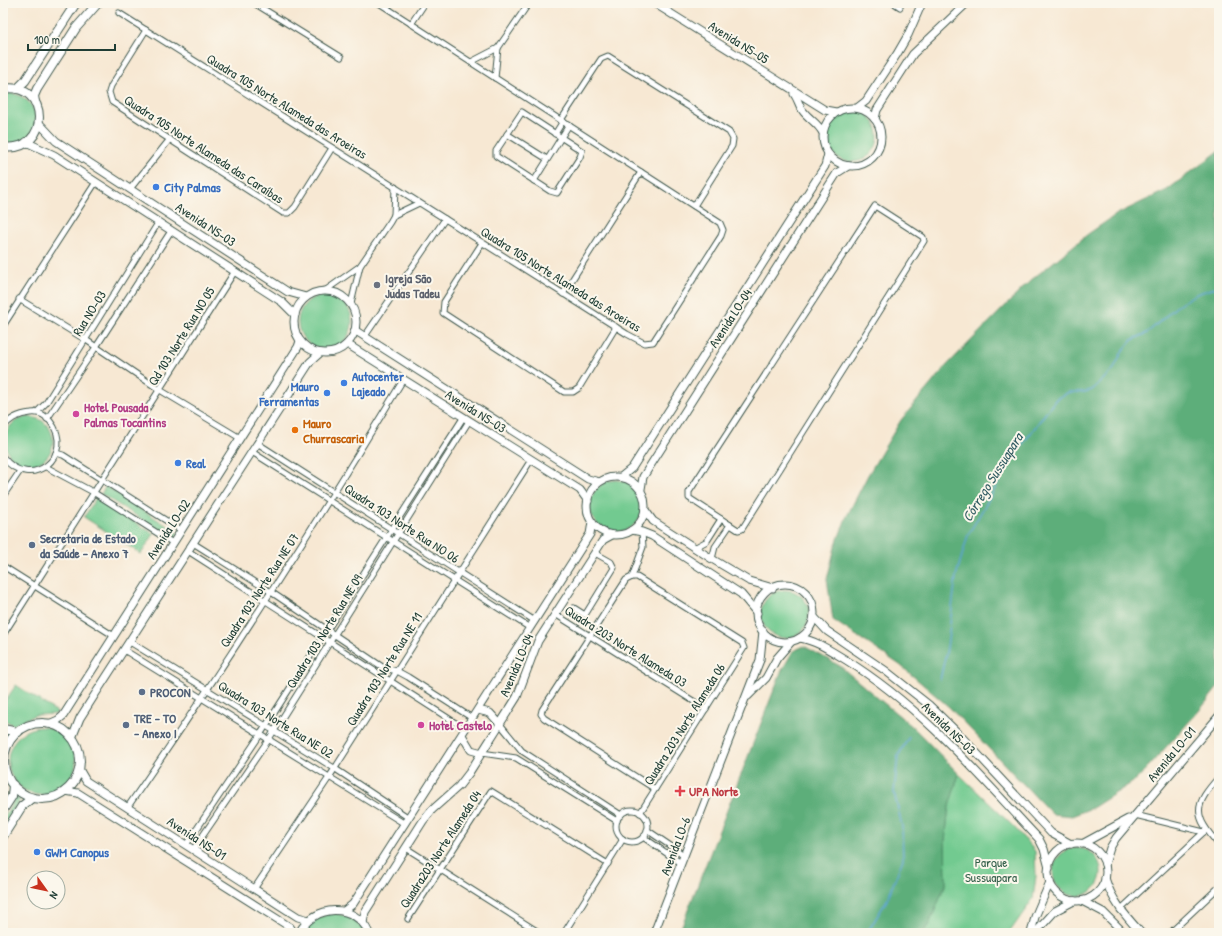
<svg xmlns="http://www.w3.org/2000/svg" width="1222" height="936" font-family="'Patrick Hand',sans-serif">
<style>
.green{fill:#72ca90;stroke:#488462}
.forest{fill:#5dae7a;stroke:#3e7657}
.lines{fill:none;stroke-linecap:round;stroke-linejoin:round}
.stream{stroke:#5aa3d1;stroke-width:1.5}
.street-casing{stroke:#3f574c;stroke-width:7}
.secondary-casing{stroke:#3f574c;stroke-width:9}
.primary-casing{stroke:#3f574c;stroke-width:10}
.street{stroke:#fff;stroke-width:5}
.secondary{stroke:#fff;stroke-width:7}
.primary{stroke:#fff;stroke-width:8}
.shop-dot{fill:#3f7fe0;stroke:#fbf7ec;stroke-width:1.5}
.worship-dot{fill:#6b7280;stroke:#fbf7ec;stroke-width:1.5}
.hotel-dot{fill:#d1479c;stroke:#fbf7ec;stroke-width:1.5}
.food-dot{fill:#e8710a;stroke:#fbf7ec;stroke-width:1.5}
.service-dot{fill:#5c6f8a;stroke:#fbf7ec;stroke-width:1.5}
.health-dot{fill:#e0444e;stroke:#fbf7ec;stroke-width:1.5}
.labels{text-anchor:middle;dominant-baseline:central;stroke-width:4;stroke-linejoin:round;paint-order:stroke}
.street-label{font-size:13px;fill:#1f3d34;stroke:#fbf7ec}
.shop-label{font-size:13px;font-weight:bold;fill:#366cbe;stroke:#fbf7ec;text-anchor:start}
.worship-label{font-size:13px;font-weight:bold;fill:#5b616d;stroke:#fbf7ec;text-anchor:start}
.hotel-label{font-size:13px;font-weight:bold;fill:#b23c85;stroke:#fbf7ec;text-anchor:start}
.food-label{font-size:13px;font-weight:bold;fill:#c56008;stroke:#fbf7ec;text-anchor:start}
.service-label{font-size:13px;font-weight:bold;fill:#4e5e75;stroke:#fbf7ec;text-anchor:start}
.health-label{font-size:13px;font-weight:bold;fill:#be3a42;stroke:#fbf7ec;text-anchor:start}
.park-label{font-size:13px;fill:#34604b;stroke:#fbf7ec}
.water-label{font-size:14px;font-style:italic;fill:#315c63;stroke:#fbf7ec}
</style>
<rect width="100%" height="100%" fill="#fbf7ec"/>
<filter id="ink" filterUnits="userSpaceOnUse"><feTurbulence type="fractalNoise" baseFrequency=".025" numOctaves="2"/><feDisplacementMap in="SourceGraphic" scale="8" xChannelSelector="R" yChannelSelector="G"/><feConvolveMatrix kernelMatrix="1 2 1 2 8 2 1 2 1" color-interpolation-filters="sRGB"/></filter>
<filter id="wash" filterUnits="userSpaceOnUse"><feTurbulence type="fractalNoise" baseFrequency=".012" numOctaves="4" result="noise"/><feDisplacementMap in="SourceGraphic" scale="16" xChannelSelector="R" yChannelSelector="G"/><feGaussianBlur stdDeviation="0.9" result="paint"/><feColorMatrix in="noise" values="0 0 0 0 0 0 0 0 0 0 0 0 0 0 0 0 0 1.4 0 .05"/><feComposite in="paint" operator="in"/></filter>
<g filter="url(#wash)">
<rect width="100%" height="100%" fill="#f7e8d3"/>
<g class="green">
<path d="M7,93C35,93 48,128 21,141C17,144 9,143 3,143V94Z"/>
<circle cx="852" cy="136" r="26"/>
<circle cx="325" cy="322" r="27"/>
<circle cx="29" cy="441" r="24"/>
<circle cx="616" cy="506" r="26"/>
<path d="M106,486L178,533L174,539L101,494Z"/>
<path d="M96,498L154,534L141,554L84,517Z"/>
<circle cx="785" cy="614" r="24"/>
<path d="M16,685L57,712L56,714L35,715L13,725L3,719V704Z"/>
<circle cx="42" cy="761" r="34"/>
<path d="M959,774L1015,828L1035,851L1036,876L1033,899L1009,933H923L930,922L946,883L945,841L949,806Z"/>
<path d="M16,797L20,800L3,826V819Z"/>
<circle cx="1077" cy="872" r="24"/>
<path d="M332,913C348,915 357,920 365,933H303C310,921 319,916 332,913Z"/>
</g>
<g class="forest">
<path d="M1219,151V686L1199,711L1136,780L1094,807L1072,816L1052,814L949,707L900,665L833,620L827,579L835,547L846,518L868,475L901,420L947,365L1030,281L1088,234L1117,214L1167,190Z"/>
<path d="M804,646L840,666L873,694L913,727L959,774L949,806L945,841L946,883L930,922L923,933H679L781,672L793,651Z"/>
</g>
<g class="lines">
<g class="stream">
<path d="M940,680L947,648L956,576L968,535L1013,457L1056,399L1069,392H1084L1092,390L1113,370L1122,352L1132,340L1147,333L1176,307L1194,295L1219,286"/>
<path d="M867,933L887,900L903,859L902,826L894,792L898,756L909,737"/>
</g>
</g>
</g>
<g filter="url(#ink)">
<g class="lines">
<g class="street-casing">
<g id="street">
<path d="M254,3L341,57"/>
<path d="M894,3L900,7"/>
<path d="M119,13L627,334L644,343L653,342L721,236L723,230L720,223L379,3"/>
<path d="M411,24L425,3"/>
<path d="M146,30L111,86L109,92L112,102L283,213H289L295,207L332,148"/>
<path d="M471,62L498,48"/>
<path d="M495,78L498,48L529,3"/>
<path d="M522,112L582,151L580,157L557,193L550,191L496,156V151Z"/>
<path d="M561,120L601,59L608,56L729,132L733,139L732,146L694,206"/>
<path d="M507,134L547,159"/>
<path d="M555,134L563,121"/>
<path d="M534,181L569,125"/>
<path d="M130,189L170,139"/>
<path d="M875,206L923,237L924,241L742,529L738,530L689,498V492Z"/>
<path d="M394,215L419,203"/>
<path d="M482,243L444,302L443,313L564,392H573L579,388L616,327"/>
<path d="M326,290L360,266L390,222L394,215L395,187"/>
<path d="M563,294L641,172"/>
<path d="M19,299L86,340L160,390L240,438"/>
<path d="M351,304L360,266"/>
<path d="M3,326L96,182"/>
<path d="M365,336L445,219"/>
<path d="M37,412L46,403L158,223"/>
<path d="M47,419L96,347L171,231"/>
<path d="M3,428C9,419 20,414 31,413C38,412 45,415 50,421C77,455 30,493 3,457"/>
<path d="M257,443L535,621"/>
<path d="M252,452L530,628"/>
<path d="M56,453L63,455L181,530"/>
<path d="M46,467L93,492L173,543"/>
<path d="M3,496L20,471"/>
<path d="M193,543L271,592L384,668L397,671L408,677L472,718"/>
<path d="M694,548L707,541L721,519"/>
<path d="M188,551L465,729"/>
<path d="M712,559L715,547L730,525"/>
<path d="M3,566L114,636"/>
<path d="M632,577H637L742,643L744,648L640,813"/>
<path d="M632,577L626,580L542,710L541,714L544,718L655,789"/>
<path d="M632,577L643,547L642,532"/>
<path d="M574,608L585,615L614,568L611,562L595,553"/>
<path d="M555,614L706,709"/>
<path d="M3,635L235,271"/>
<path d="M130,642L334,768L409,818"/>
<path d="M124,650L405,824"/>
<path d="M500,724L522,751L621,815"/>
<path d="M482,753L516,758L617,821"/>
<path d="M1219,777C1193,806 1193,815 1219,845"/>
<path d="M127,808C224,668 315,525 403,380"/>
<circle cx="632" cy="826" r="16"/>
<path d="M1135,815L1204,832"/>
<path d="M647,830L684,855"/>
<path d="M643,837L681,863"/>
<path d="M186,845L260,735L463,418"/>
<path d="M406,848L540,933"/>
<path d="M193,850L269,739L469,421"/>
<path d="M254,889L330,776L531,460"/>
<path d="M1120,910L1206,830"/>
<path d="M408,919L491,791L608,864"/>
<path d="M564,933L623,839"/>
<path d="M1170,933L1219,887"/>
</g>
</g>
<g class="secondary-casing">
<g id="secondary">
<path d="M654,3L825,110L836,112"/>
<path d="M794,94C798,99 799,106 803,111C809,119 818,123 823,133"/>
<circle cx="852" cy="137" r="29"/>
<path d="M857,108L866,101L897,54L908,35L922,3"/>
<path d="M875,119L877,110L913,54L967,3"/>
<path d="M39,123L56,141L288,292L306,297"/>
<path d="M26,142L54,155L282,302L295,315"/>
<circle cx="325" cy="322" r="31"/>
<path d="M356,331L588,479L599,482"/>
<path d="M347,344L580,490L588,501"/>
<circle cx="616" cy="506" r="29"/>
<path d="M621,477L632,468L825,166L828,154"/>
<path d="M641,489L643,477L837,173L848,166"/>
<path d="M645,510L653,521L712,559L749,581L773,588"/>
<path d="M632,530L642,532L652,536L741,594L757,613"/>
<circle cx="785" cy="613" r="29"/>
<path d="M814,617L827,631L886,671L929,705L958,733L1051,833L1071,844"/>
<path d="M800,638C817,641 831,651 846,660C922,707 979,775 1039,839L1044,849L1049,868"/>
<path d="M748,696L766,678L777,658L791,642"/>
<path d="M478,710L490,713L500,724"/>
<path d="M49,724L58,720L63,716L298,347L300,341"/>
<path d="M462,735L471,750L482,753"/>
<path d="M72,738L80,718L94,696L310,362L320,353"/>
<path d="M79,769L86,781L298,917L309,920"/>
<path d="M65,791L78,793L290,927L294,933"/>
<circle cx="1077" cy="872" r="29"/>
<path d="M1082,844L1128,819"/>
<path d="M1105,864L1110,848L1116,838L1219,716"/>
<path d="M1105,878C1112,901 1125,915 1141,933"/>
<path d="M1082,901L1103,912L1124,933"/>
<path d="M344,911L353,904L590,534L592,522"/>
<path d="M363,923L365,912L423,821L432,810L459,786L469,773L517,697L538,641L603,540L612,535"/>
<path d="M299,933C314,904 355,902 369,933"/>
<path d="M654,933L760,660L763,631"/>
<path d="M1031,933L1035,917L1050,882"/>
<path d="M1035,933L1055,911L1074,901"/>
</g>
</g>
<g class="primary-casing">
<g id="primary">
<path d="M3,89C50,80 52,154 3,147"/>
<path d="M17,89L25,81L76,3"/>
<path d="M35,102L34,96L37,89L76,28L98,3"/>
<circle cx="42" cy="761" r="38"/>
<path d="M3,729L18,732"/>
<path d="M3,810L12,796L13,785"/>
<path d="M3,836L22,806L32,798"/>
</g>
</g>
<use href="#street" class="street"/>
<use href="#secondary" class="secondary"/>
<use href="#primary" class="primary"/>
</g>
</g>
<g class="shop-dot">
<circle cx="156" cy="187" r="4"/>
<circle cx="344" cy="383" r="4"/>
<circle cx="327" cy="393" r="4"/>
<circle cx="178" cy="463" r="4"/>
<circle cx="37" cy="852" r="4"/>
</g>
<circle class="worship-dot" cx="377" cy="285" r="4"/>
<g class="hotel-dot">
<circle cx="76" cy="414" r="4"/>
<circle cx="421" cy="725" r="4"/>
</g>
<circle class="food-dot" cx="295" cy="430" r="4"/>
<g class="service-dot">
<circle cx="32" cy="545" r="4"/>
<circle cx="142" cy="692" r="4"/>
<circle cx="126" cy="725" r="4"/>
</g>
<path class="health-dot" d="M678 785h4v4h4v4h-4v4h-4v-4h-4v-4h4z"/>
<g class="labels">
<g class="street-label">
<text transform="translate(739 42) rotate(32)">Avenida NS-05</text>
<text transform="translate(287 106) rotate(32)">Quadra 105 Norte Alameda das Aroeiras</text>
<text transform="translate(204 149) rotate(33)">Quadra 105 Norte Alameda das Caraíbas</text>
<text transform="translate(206 224) rotate(33)">Avenida NS-03</text>
<text transform="translate(561 279) rotate(32)">Quadra 105 Norte Alameda das Aroeiras</text>
<text transform="translate(89 313) rotate(-58)">Rua NO-03</text>
<text transform="translate(730 318) rotate(-57)">Avenida LO-04</text>
<text transform="translate(181 336) rotate(-58)">Qd 103 Norte Rua NO 05</text>
<text transform="translate(476 411) rotate(32)">Avenida NS-03</text>
<text transform="translate(402 523) rotate(33)">Quadra 103 Norte Rua NO 06</text>
<text transform="translate(168 529) rotate(-57)">Avenida LO-02</text>
<text transform="translate(259 590) rotate(-57)">Quadra 103 Norte Rua NE 07</text>
<text transform="translate(324 631) rotate(-58)">Quadra 103 Norte Rua NE 09</text>
<text transform="translate(626 646) rotate(32)">Quadra 203 Norte Alameda 03</text>
<text transform="translate(516 665) rotate(-67)">Avenida LO-04</text>
<text transform="translate(384 669) rotate(-58)">Quadra 103 Norte Rua NE 11</text>
<text transform="translate(276 719) rotate(32)">Quadra 103 Norte Rua NE 02</text>
<text transform="translate(684 724) rotate(-58)">Quadra 203 Norte Alameda 06</text>
<text transform="translate(949 728) rotate(44)">Avenida NS-03</text>
<text transform="translate(1171 754) rotate(-50)">Avenida LO-01</text>
<text transform="translate(197 838) rotate(33)">Avenida NS-01</text>
<text transform="translate(675 846) rotate(-69)">Avenida LO-6</text>
<text transform="translate(440 849) rotate(-57)">Quadra203 Norte Alameda 04</text>
</g>
<g class="shop-label">
<text x="164" y="187">City Palmas</text>
<text x="352" y="376">Autocenter<tspan x="352" dy="15">Lajeado</tspan></text>
<text x="319" y="386" text-anchor="end">Mauro<tspan x="319" dy="15">Ferramentas</tspan></text>
<text x="186" y="463">Real</text>
<text x="45" y="852">GWM Canopus</text>
</g>
<g class="worship-label">
<text x="385" y="278">Igreja São<tspan x="385" dy="15">Judas Tadeu</tspan></text>
</g>
<g class="hotel-label">
<text x="84" y="407">Hotel Pousada<tspan x="84" dy="15">Palmas Tocantins</tspan></text>
<text x="429" y="725">Hotel Castelo</text>
</g>
<g class="food-label">
<text x="303" y="423">Mauro<tspan x="303" dy="15">Churrascaria</tspan></text>
</g>
<g class="service-label">
<text x="40" y="538">Secretaria de Estado<tspan x="40" dy="15">da Saúde - Anexo 7</tspan></text>
<text x="150" y="692">PROCON</text>
<text x="134" y="718">TRE - TO<tspan x="134" dy="15">- Anexo I</tspan></text>
</g>
<g class="health-label">
<text x="689" y="791">UPA Norte</text>
</g>
<g class="park-label">
<text x="991" y="862">Parque<tspan x="991" dy="15">Sussuapara</tspan></text>
</g>
<g class="water-label">
<text transform="translate(992 477) rotate(-58)">Córrego Sussuapara</text>
</g>
</g>
<rect width="1222" height="936" fill="none" stroke="#fbf7ec" stroke-width="16"/>
<g transform="translate(46 890) rotate(123)"><circle r="19" fill="#fbf7ec" stroke="#a3ada2"/>
<path d="M0-3L7 15L0 10L-7 15Z" fill="#c8321e"/>
<text y="-6" font-size="11" font-weight="bold" text-anchor="middle" fill="#1f3d34">N</text>
</g>
<path d="M28 44v6h87v-6" fill="none" stroke="#1f3d34" stroke-width="2"/>
<text x="34" y="44" font-size="12" fill="#1f3d34" stroke="#fbf7ec" stroke-width="3" paint-order="stroke">100 m</text>
</svg>
